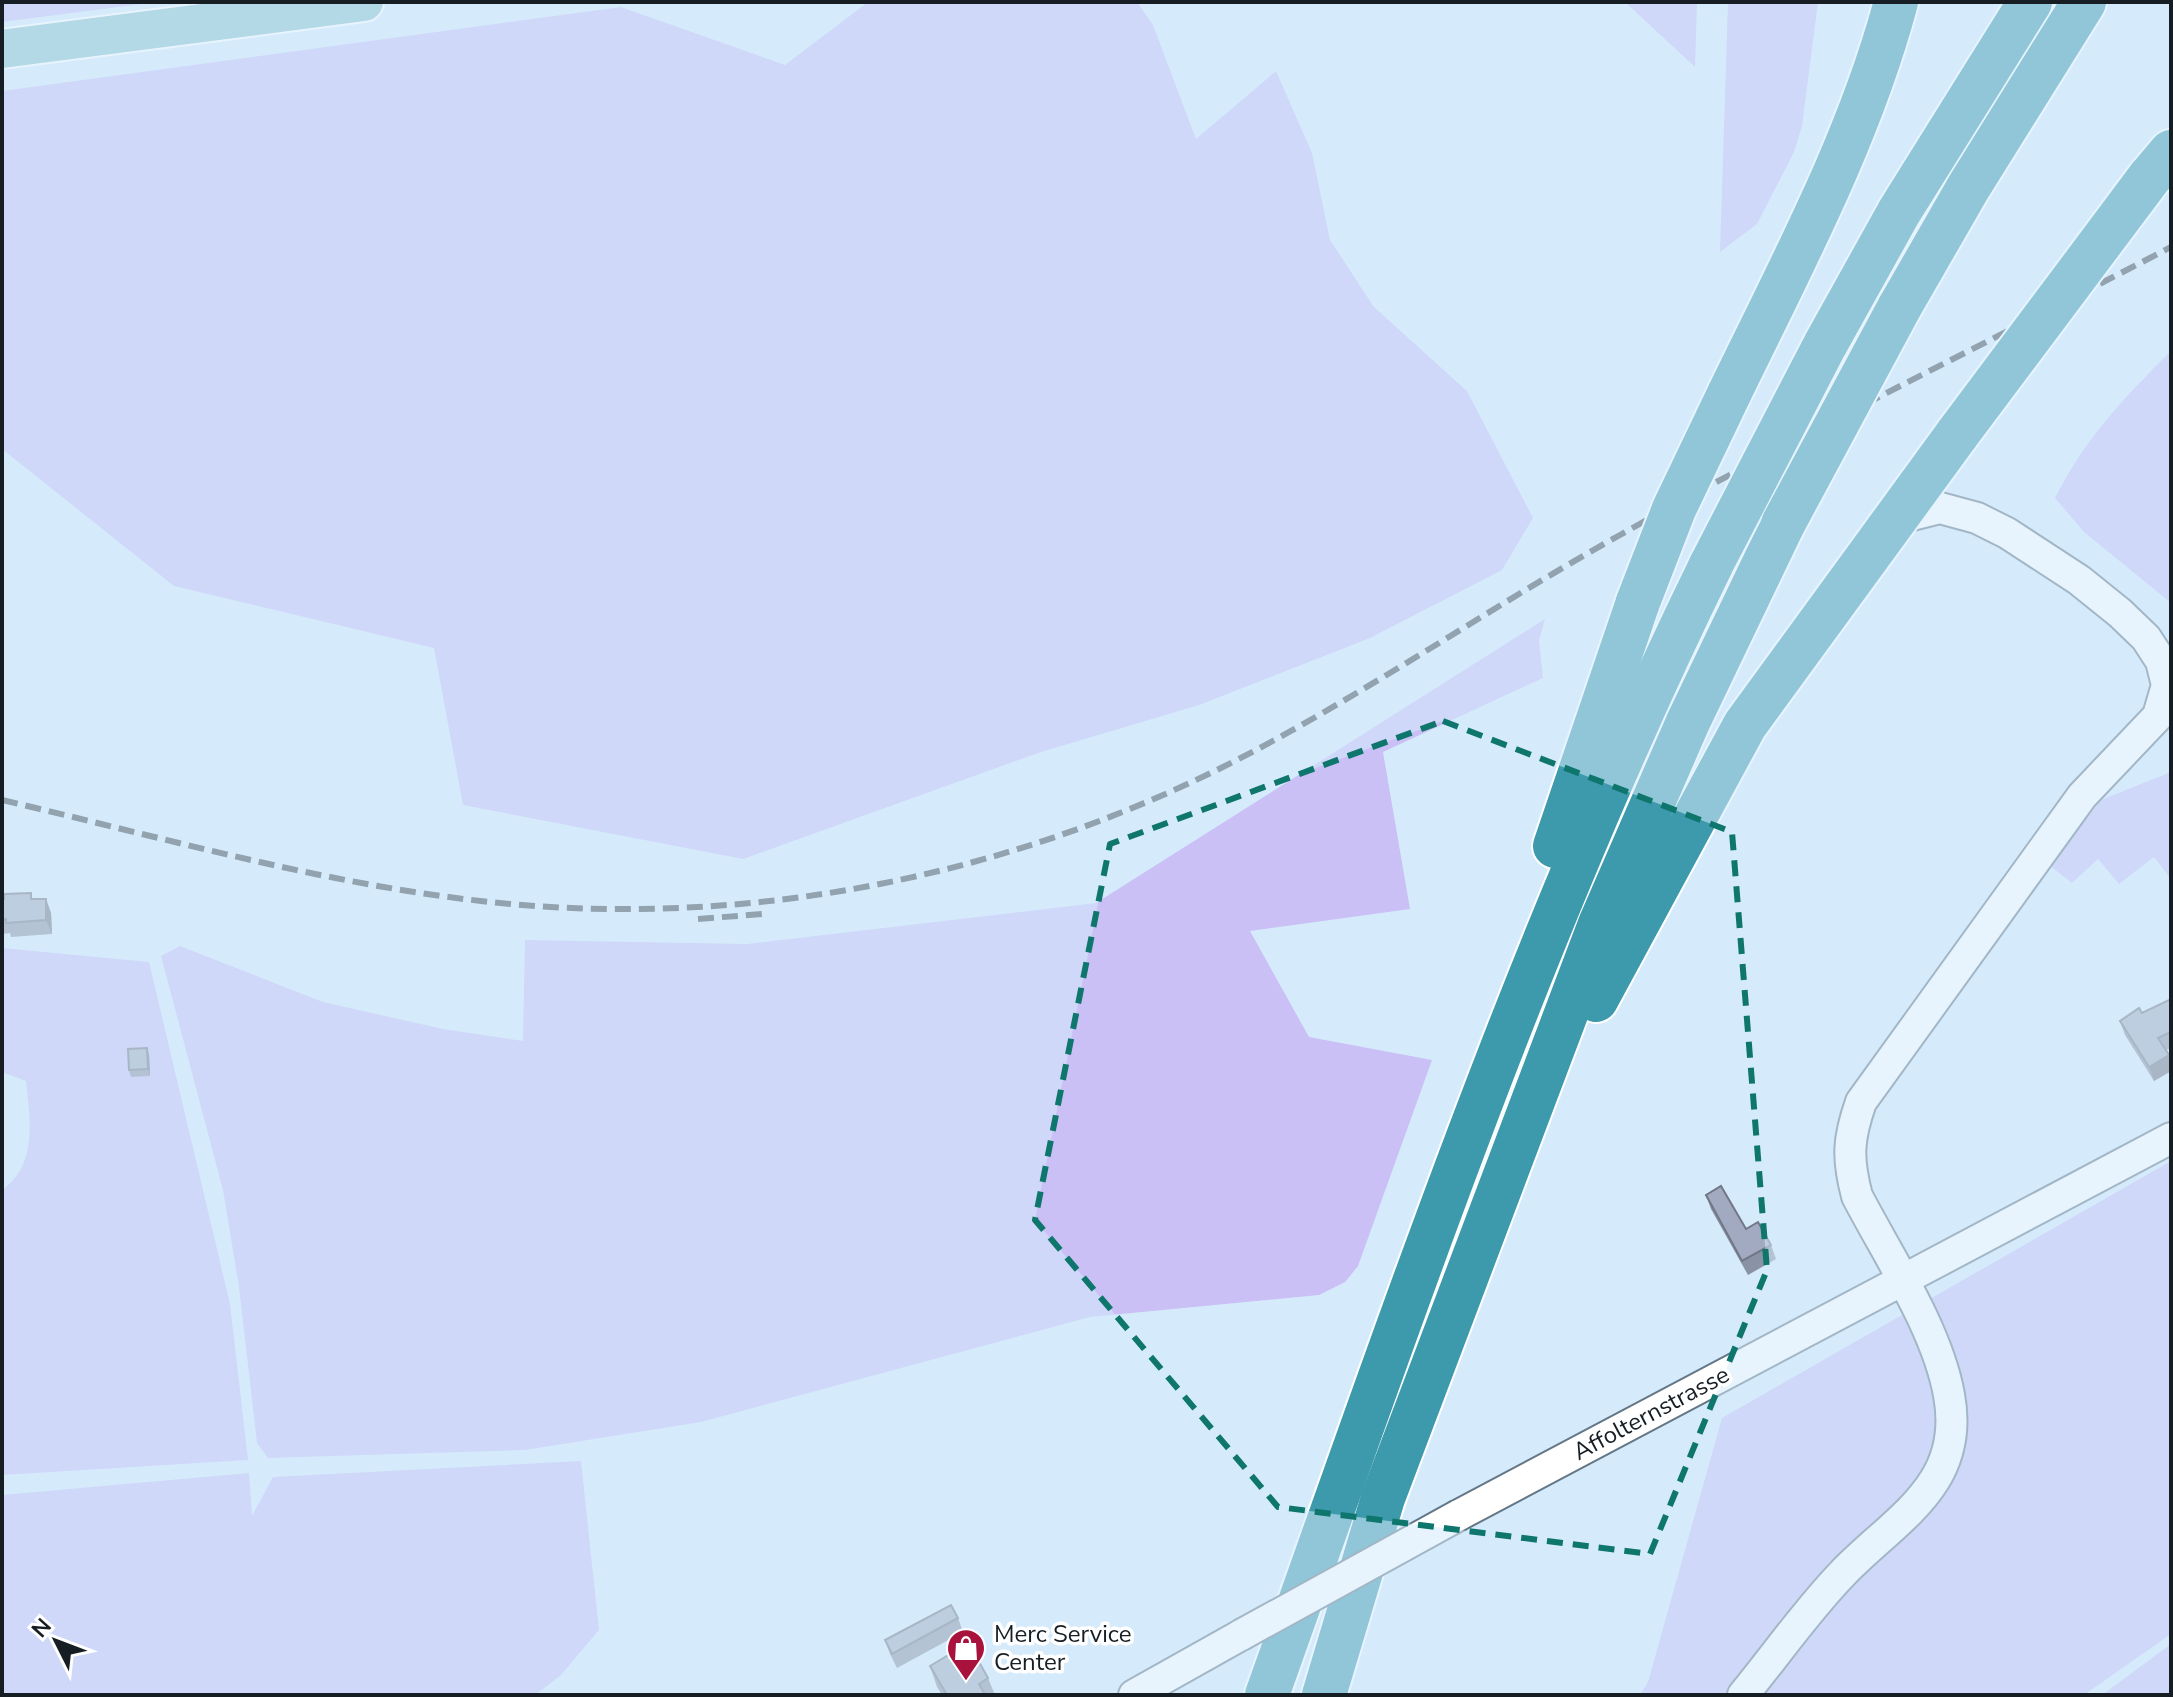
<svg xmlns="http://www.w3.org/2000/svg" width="2173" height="1697" font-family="'Nunito Sans',sans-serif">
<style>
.green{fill:#cac0f5}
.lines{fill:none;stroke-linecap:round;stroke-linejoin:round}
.minor-casing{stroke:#647786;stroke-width:34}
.major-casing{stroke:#fff;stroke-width:42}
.highway-casing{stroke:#fff;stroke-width:48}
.minor{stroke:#fff;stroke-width:30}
.major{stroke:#8bc2cd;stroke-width:38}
.highway{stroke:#3d9aac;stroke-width:44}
.rail{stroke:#404b53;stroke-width:6;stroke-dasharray:16 8;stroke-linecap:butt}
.minor-bridge-casing{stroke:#647786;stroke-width:34;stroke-linecap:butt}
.highway-bridge-casing{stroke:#fff;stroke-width:48;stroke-linecap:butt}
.minor-bridge{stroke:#fff;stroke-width:30}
.highway-bridge{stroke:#3d9aac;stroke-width:44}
.wall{fill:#8a92a5}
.shaded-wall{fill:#717786}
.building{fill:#a1aac0;stroke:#717786;stroke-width:2}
.marked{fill:none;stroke:#0f766e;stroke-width:6;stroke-dasharray:16 10;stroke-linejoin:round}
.labels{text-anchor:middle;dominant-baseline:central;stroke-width:7;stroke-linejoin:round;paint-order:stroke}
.street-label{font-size:24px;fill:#161e24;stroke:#fff}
.poi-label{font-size:24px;fill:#161e24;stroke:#fff;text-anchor:start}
</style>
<rect width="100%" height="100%" fill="#d5ebfc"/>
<g class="green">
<path d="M2,2H157L2,22Z"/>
<path d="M868,2H1137L1153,25L1196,139L1276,71L1312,153L1330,240L1374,307L1467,391L1533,518L1502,570L1370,638L1199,705L1038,753L743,859L463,805L434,648L174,586L2,449V91L621,7L785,65Z"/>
<path d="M1625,2H1697L1695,67Z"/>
<path d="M1728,2H1818L1802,126L1794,152L1757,224L1720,252Z"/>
<path d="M2171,351V603L2084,532L2055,498C2085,438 2124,398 2171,351Z"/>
<path d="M1545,619L1539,641L1543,678L1383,752L1410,909L1250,931L1309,1037L1432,1060L1358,1266L1345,1282L1319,1295L1090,1317L701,1422L525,1450L268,1458L257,1443L239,1287L223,1190L161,956L180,946L323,1002L443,1029L523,1041L525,940L747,944L1096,903Z"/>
<path d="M2171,772V879L2154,857L2119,884L2098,859L2072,883L2049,865L2101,800Z"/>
<path d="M2,948L149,962L230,1304L248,1460L2,1475V1190C38,1164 30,1119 26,1081L2,1072Z"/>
<path d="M2171,1161V1634L2084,1695H1640L1648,1682L1722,1418Z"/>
<path d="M581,1461L599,1630L560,1676L535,1695H2V1495L249,1473L252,1516L273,1477Z"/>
<path d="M2171,1644V1695H2102Z"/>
</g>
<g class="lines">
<g class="minor-casing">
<g id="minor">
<path d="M1459,1515L2171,1138"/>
<path d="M1134,1695L1241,1635"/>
<path d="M1743,1695C1776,1655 1807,1610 1843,1573C1895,1519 1966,1485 1949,1395C1937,1328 1888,1256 1857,1196C1847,1158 1848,1139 1861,1102L2082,796L2158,716L2167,685L2161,661L2146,638L2120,613L2079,580L2007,533L1977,518L1940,508L1892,520"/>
</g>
</g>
<g class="major-casing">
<path id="major" d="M2,49L364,2"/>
</g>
<g class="highway-casing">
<g id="highway">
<path d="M2149,178L2171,152"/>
<path d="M1899,308L1968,188L2084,2"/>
<path d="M1825,345L1899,212L2030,2"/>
<path d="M1729,394C1791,266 1859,140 1896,2"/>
<path d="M1555,846L1638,602"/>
<path d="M1596,1000L1745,725L1958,433"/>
<path d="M1267,1695C1403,1313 1533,928 1712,563"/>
<path d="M1324,1695L1383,1498L1600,924L1688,722L1783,524"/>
</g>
</g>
<use href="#minor" class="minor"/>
<use href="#major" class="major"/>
<use href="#highway" class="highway"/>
<g class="rail">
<path d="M2,800C204,847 403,908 613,909C837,911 1058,855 1256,750C1380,684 1496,604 1620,535C1800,434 1987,343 2171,247"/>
<path d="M698,919L762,914"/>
</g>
<g class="minor-bridge-casing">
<path id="minor-bridge" d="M1241,1635L1459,1515"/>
</g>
<g class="highway-bridge-casing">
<g id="highway-bridge">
<path d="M1958,433L2149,178"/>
<path d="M1783,524L1899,308"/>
<path d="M1712,563L1825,345"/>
<path d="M1638,602L1674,509L1729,394"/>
</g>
</g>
<use href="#minor-bridge" class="minor-bridge"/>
<use href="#highway-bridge" class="highway-bridge"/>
</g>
<g class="wall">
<path d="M2,899H46L51,913L52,934L11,937L10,933L2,934Z"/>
<path d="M2171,999V1048L2166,1050L2171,1061V1071L2154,1081L2125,1035L2120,1021L2142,1013Z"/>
<path d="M147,1048L149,1055L150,1076L131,1077L129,1070Z"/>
<path d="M1706,1195L1746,1229L1771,1245L1776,1259L1748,1275L1711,1209Z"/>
<path d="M958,1618L963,1632L897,1668L890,1654L885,1640Z"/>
<path d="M958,1656L988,1678L995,1695H942L937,1687L930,1666Z"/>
</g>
<g class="shaded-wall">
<path d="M46,899L51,913L52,934L46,920Z"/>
<path d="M147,1048L149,1055L150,1076L148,1069Z"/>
<path d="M2169,1055L2171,1061V1071L2154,1081L2149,1067Z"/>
</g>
<g class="building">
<path d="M31,893V899H46V920L6,923V919L2,920V899H4V894Z"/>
<path d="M2171,999V1032L2158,1038L2169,1055L2149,1067L2120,1021L2139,1008L2142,1013Z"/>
<path d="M147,1048L148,1069L129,1070L128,1049Z"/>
<path d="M1721,1186L1746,1229L1758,1222L1771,1245L1742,1261L1706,1195Z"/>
<path d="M951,1605L958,1618L892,1654L885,1640Z"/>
<path d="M971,1648L988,1678L979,1684L984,1693L981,1695H947L930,1666L955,1651L958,1656Z"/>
</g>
<path d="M0 0H2173V1697H0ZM1443,721L1732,832L1767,1270L1650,1554L1278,1507L1035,1220L1110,844Z" fill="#d5ebfc" fill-opacity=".55" fill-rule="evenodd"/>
<path class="marked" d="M1443,721L1732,832L1767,1270L1650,1554L1278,1507L1035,1220L1110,844Z"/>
<defs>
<g id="shop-pin" transform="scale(2)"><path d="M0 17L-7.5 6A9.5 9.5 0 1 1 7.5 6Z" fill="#a9123d" stroke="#fff"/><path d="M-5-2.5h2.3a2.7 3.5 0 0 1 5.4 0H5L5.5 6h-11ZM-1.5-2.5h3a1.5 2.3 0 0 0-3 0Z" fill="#fff"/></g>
</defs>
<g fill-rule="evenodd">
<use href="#shop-pin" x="966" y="1648"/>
</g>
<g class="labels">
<g class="street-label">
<text transform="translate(1651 1413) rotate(-28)">Affolternstrasse</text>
</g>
<g class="poi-label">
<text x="994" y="1634">Merc Service<tspan x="994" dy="28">Center</tspan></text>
</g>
</g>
<rect width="2173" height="1697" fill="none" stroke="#161e24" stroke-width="8"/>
<g transform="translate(56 1641) rotate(312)" stroke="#ffffff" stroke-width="6" paint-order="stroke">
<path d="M0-6L14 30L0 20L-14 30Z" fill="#161e24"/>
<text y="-12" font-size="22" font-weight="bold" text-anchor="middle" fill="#161e24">N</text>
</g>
</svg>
